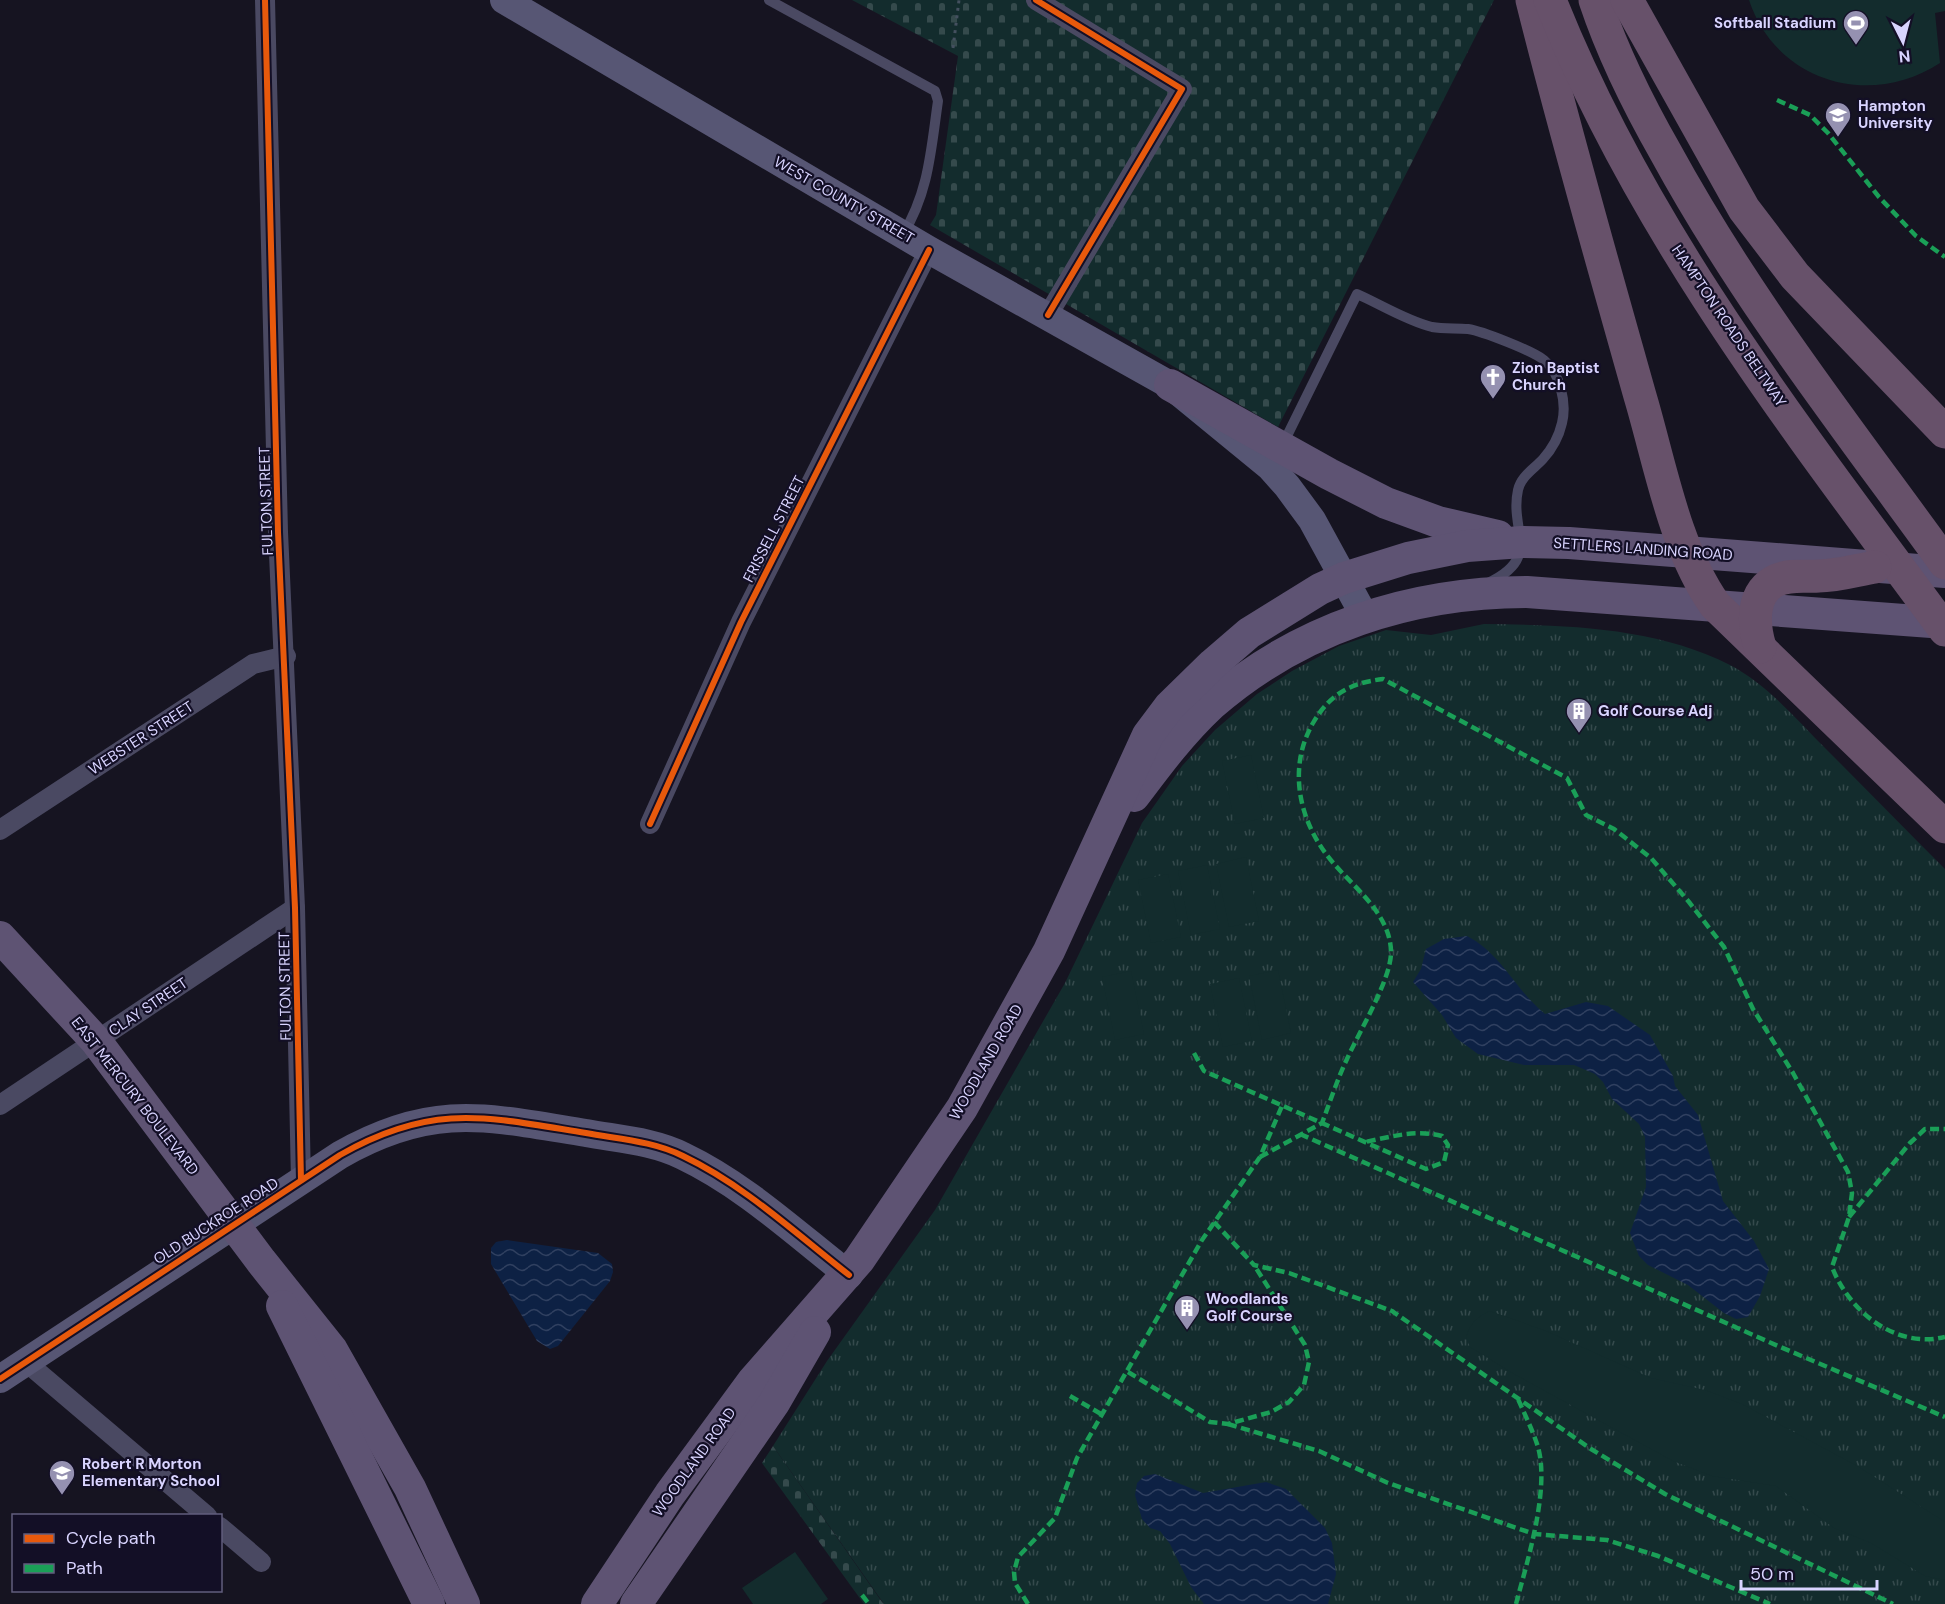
<svg xmlns="http://www.w3.org/2000/svg" width="1945" height="1604" font-family="'DM Sans',sans-serif">
<style>
.grass{fill:url(#grass-tufts)}
.cemetery{fill:url(#cemetery-stones)}
.park{fill:#132c2d}
.water{fill:url(#water-waves)}
.lines{fill:none;stroke-linecap:round;stroke-linejoin:round}
.path{stroke:#44505f;stroke-width:3;stroke-dasharray:3 4.5;stroke-linecap:butt}
.lane{stroke:#4a4962;stroke-width:10}
.street{stroke:#4a4962;stroke-width:20}
.secondary{stroke:#575674;stroke-width:28}
.primary{stroke:#5e5373;stroke-width:32}
.highway{stroke:#67516a;stroke-width:33}
.quiet{stroke:#1a9f57;stroke-width:4.5;stroke-dasharray:9 4.5;stroke-linecap:butt}
.cycleway-casing{stroke:#130f26;stroke-width:10}
.cycleway{stroke:#e8590c;stroke-width:6}
.labels{text-anchor:middle;dominant-baseline:central;stroke-width:4.5;stroke-linejoin:round;paint-order:stroke}
.poi-label{font-size:15px;font-weight:bold;fill:#d9d4ff;stroke:#130f26;text-anchor:start}
.street-label{font-size:15px;fill:#d9d4ff;stroke:#130f26}
</style>
<defs>
<pattern id="grass-tufts" width="24" height="20" patternUnits="userSpaceOnUse" patternTransform="scale(1.5)"><rect width="24" height="20" fill="#132c2d"/><path d="M3 7l-1-3M5 7V3M7 7l1-3M15 17l-1-3M17 17v-4M19 17l1-3" fill="none" stroke="#354a4c"/></pattern>
<pattern id="cemetery-stones" width="16" height="16" patternUnits="userSpaceOnUse" patternTransform="scale(1.5)"><rect width="16" height="16" fill="#132c2d"/><path d="M2 7V4a2 2 0 0 1 4 0v3zM10 15v-3a2 2 0 0 1 4 0v3z" fill="#354a4c"/></pattern>
<pattern id="water-waves" width="16" height="10" patternUnits="userSpaceOnUse" patternTransform="scale(1.5)"><rect width="16" height="10" fill="#0d2144"/><path d="M0 5q4-4 8 0t8 0" fill="none" stroke="#304060"/></pattern>
</defs>
<rect width="100%" height="100%" fill="#161421"/>
<path class="grass" d="M1484,624C1566,625 1656,627 1730,665C1768,685 1796,719 1826,749C1866,789 1905,829 1945,869V1604H884L773,1446L827,1361L935,1210L1065,983L1142,823L1182,766L1215,730L1257,694L1292,671L1339,646L1386,630L1431,635Z"/>
<g class="cemetery">
<path d="M852,0H1494L1278,427L930,225L936,215L958,56Z"/>
<path d="M773,1446L882,1602L884,1604H864L762,1463Z"/>
</g>
<g class="park">
<path d="M1749,0H1945V11L1935,13L1940,63C1870,109 1776,82 1749,0Z"/>
<path d="M1251,755L1264,818L1235,824L1222,761Z"/>
<path d="M1246,857L1259,921L1229,927L1216,864Z"/>
<path d="M1207,865L1220,929L1191,935L1178,871Z"/>
<path d="M1168,874L1181,937L1151,943L1138,880Z"/>
<path d="M1278,970L1291,1033L1262,1040L1249,976Z"/>
<path d="M1131,971L1144,1034L1115,1040L1102,977Z"/>
<path d="M1239,978L1252,1041L1223,1047L1210,984Z"/>
<path d="M1490,1311L1546,1331L1651,1378L1705,1390L1742,1404L1859,1467L1945,1522V1580L1925,1576L1871,1543L1834,1528L1776,1486L1712,1476L1673,1461L1514,1374L1470,1347L1466,1337C1471,1323 1476,1317 1490,1311Z"/>
<path d="M795,1552L828,1599L821,1604H753L742,1588Z"/>
</g>
<g class="water">
<path d="M1467,936C1502,954 1516,991 1545,1014L1586,1002L1608,1006L1650,1035L1673,1076L1675,1086L1698,1115L1723,1201L1754,1241L1769,1269L1760,1296L1748,1317L1736,1319L1724,1313L1688,1285L1648,1265L1639,1256L1630,1233L1646,1187L1645,1137L1639,1124L1612,1099L1603,1082L1595,1074L1574,1065H1524L1478,1054L1456,1038L1442,1015L1413,982L1421,969L1426,949L1444,939Z"/>
<path d="M507,1240L598,1253L612,1264L613,1272L610,1281L558,1346L550,1349L537,1341L491,1264V1248L496,1242Z"/>
<path d="M1155,1474L1203,1493L1266,1482L1286,1489L1325,1528L1332,1543L1336,1574L1328,1604H1204L1191,1587L1170,1544L1160,1531L1150,1528L1142,1519L1135,1495L1137,1483L1144,1476Z"/>
</g>
<g class="lines">
<path class="path" d="M953,48L959,0"/>
<g class="lane">
<path d="M769,0L935,91L938,101C931,149 929,192 903,234"/>
<path d="M1282,446L1357,294C1380,304 1407,321 1432,327C1443,329 1456,328 1468,329C1482,331 1533,351 1544,360C1560,373 1567,403 1562,423C1559,436 1552,449 1543,459C1534,469 1521,476 1518,490C1509,531 1543,557 1488,583"/>
</g>
<g class="street">
<path d="M265,0L278,532L295,908L301,1180"/>
<path d="M1036,0L1182,89L1048,315"/>
<path d="M650,824L741,622L929,250"/>
<path d="M0,830L253,664L286,656"/>
<path d="M0,1105L295,908"/>
<path d="M26,1362L207,1516"/>
<path d="M220,1527L261,1562"/>
</g>
<g class="secondary">
<path d="M504,0L929,250L1170,385L1270,467L1287,486L1312,520L1365,617"/>
<path d="M0,1379L340,1155C433,1102 486,1117 586,1133C618,1139 653,1141 683,1156C744,1185 795,1233 849,1275"/>
</g>
<g class="primary">
<path d="M1170,385L1329,474L1386,503L1438,522L1498,536"/>
<path d="M1134,796C1158,764 1182,732 1211,705C1299,628 1412,592 1527,592L1945,623"/>
<path d="M0,937L96,1041L261,1261L332,1350L410,1488L464,1604"/>
<path d="M282,1306L429,1604"/>
<path d="M597,1604L670,1494L753,1381L859,1260L962,1108L1049,951L1148,735L1169,707L1213,664L1249,633L1320,589L1344,578L1408,558L1467,546L1522,542L1569,543L1945,572"/>
<path d="M636,1604L774,1403L815,1332"/>
</g>
<g class="highway">
<path d="M1532,0C1565,133 1603,264 1640,396C1660,463 1674,547 1715,605L1945,827"/>
<path d="M1550,0C1642,232 1798,431 1945,630"/>
<path d="M1595,0C1613,54 1638,104 1666,153C1745,298 1848,429 1945,563"/>
<path d="M1627,0L1744,209L1795,276L1945,432"/>
<path d="M1760,647C1753,624 1751,592 1777,580C1791,574 1805,577 1819,576C1838,576 1857,570 1875,567"/>
</g>
<g class="quiet">
<path d="M1777,100L1810,115L1828,133L1879,197L1916,236L1945,257"/>
<path d="M1194,1053L1204,1071L1426,1169L1444,1162L1448,1145L1442,1136C1416,1129 1390,1137 1365,1142"/>
<path d="M1300,1134L1778,1346L1945,1417"/>
<path d="M1260,1157L1322,1123C1330,1102 1337,1080 1347,1059C1359,1032 1392,978 1391,951C1390,915 1356,889 1335,865C1300,826 1286,770 1313,723C1330,694 1350,683 1383,679L1567,778L1586,815L1614,829L1651,858L1689,902L1724,947L1753,1009L1793,1073L1848,1172L1852,1193L1849,1217L1832,1267C1849,1311 1895,1349 1945,1337"/>
<path d="M1849,1217L1910,1143L1925,1129H1945"/>
<path d="M1214,1222L1254,1265L1289,1273L1392,1311L1591,1449L1665,1494L1893,1604"/>
<path d="M1128,1372L1210,1422L1228,1424L1271,1412L1289,1402L1304,1385L1309,1362L1305,1345L1254,1265"/>
<path d="M1070,1396L1101,1414"/>
<path d="M1228,1424L1319,1451L1388,1483L1534,1534L1607,1540L1658,1556L1770,1604"/>
<path d="M862,1595L869,1604"/>
<path d="M1028,1604L1015,1583L1014,1572L1018,1557L1055,1518L1077,1458L1202,1240L1260,1157L1282,1106"/>
<path d="M1516,1604C1527,1562 1550,1490 1538,1447C1533,1431 1525,1415 1518,1399"/>
</g>
<g class="cycleway-casing">
<g id="cycleway">
<path d="M265,0L278,532L295,908L301,1180"/>
<path d="M1036,0L1182,89L1048,315"/>
<path d="M650,824L741,622L929,250"/>
<path d="M0,1379L340,1155C433,1102 486,1117 586,1133C618,1139 653,1141 683,1156C744,1185 795,1233 849,1275"/>
</g>
</g>
<use href="#cycleway" class="cycleway"/>
</g>
<defs>
<g id="stadium-pin" transform="scale(1.35)"><path d="M0 17L-7.5 6A9.5 9.5 0 1 1 7.5 6Z" fill="#9591b1" stroke="#130f26"/><path d="M0-5a6.5 5 0 1 0 0 10a6.5 5 0 1 0 0-10ZM-3.5-1.8h7v3.6h-7Z" fill="#fff"/></g>
<g id="university-pin" transform="scale(1.35)"><path d="M0 17L-7.5 6A9.5 9.5 0 1 1 7.5 6Z" fill="#9591b1" stroke="#130f26"/><path d="M0-5L7-2L0 1L-7-2ZM-4 1L0 2.5L4 1V4Q0 6-4 4Z" fill="#fff"/></g>
<g id="church-pin" transform="scale(1.35)"><path d="M0 17L-7.5 6A9.5 9.5 0 1 1 7.5 6Z" fill="#9591b1" stroke="#130f26"/><path d="M-1.2-6h2.4v3.5h3.3v2.4h-3.3V6h-2.4V-.1h-3.3v-2.4h3.3Z" fill="#fff"/></g>
<g id="building-pin" transform="scale(1.35)"><path d="M0 17L-7.5 6A9.5 9.5 0 1 1 7.5 6Z" fill="#9591b1" stroke="#130f26"/><path d="M-4-6H4V6H1V3H-1V6H-4ZM-2.5-4.3h1.7v1.8h-1.7ZM.8-4.3h1.7v1.8H.8ZM-2.5-1h1.7V.8h-1.7ZM.8-1h1.7V.8H.8Z" fill="#fff"/></g>
<g id="school-pin" transform="scale(1.35)"><path d="M0 17L-7.5 6A9.5 9.5 0 1 1 7.5 6Z" fill="#9591b1" stroke="#130f26"/><path d="M0-5L7-2L0 1L-7-2ZM-4 1L0 2.5L4 1V4Q0 6-4 4Z" fill="#fff"/></g>
</defs>
<g fill-rule="evenodd">
<use href="#stadium-pin" x="1856" y="23"/>
<use href="#university-pin" x="1838" y="115"/>
<use href="#church-pin" x="1493" y="377"/>
<use href="#building-pin" x="1579" y="711"/>
<use href="#building-pin" x="1187" y="1308"/>
<use href="#school-pin" x="62" y="1473"/>
</g>
<g class="labels">
<g class="poi-label">
<text x="1836" y="23" text-anchor="end">Softball Stadium</text>
<text x="1858" y="106">Hampton<tspan x="1858" dy="17">University</tspan></text>
<text x="1512" y="368">Zion Baptist<tspan x="1512" dy="17">Church</tspan></text>
<text x="1598" y="711">Golf Course Adj</text>
<text x="1206" y="1299">Woodlands<tspan x="1206" dy="17">Golf Course</tspan></text>
<text x="82" y="1464">Robert R Morton<tspan x="82" dy="17">Elementary School</tspan></text>
</g>
<g class="street-label">
<text transform="translate(844 200) rotate(30)">WEST COUNTY STREET</text>
<text transform="translate(1729 326) rotate(56)">HAMPTON ROADS BELTWAY</text>
<text transform="translate(266 501) rotate(-92)">FULTON STREET</text>
<text transform="translate(774 529) rotate(-63)">FRISSELL STREET</text>
<text transform="translate(1643 549) rotate(4)">SETTLERS LANDING ROAD</text>
<text transform="translate(141 738) rotate(-33)">WEBSTER STREET</text>
<text transform="translate(285 986) rotate(-91)">FULTON STREET</text>
<text transform="translate(148 1007) rotate(-34)">CLAY STREET</text>
<text transform="translate(986 1062) rotate(-60)">WOODLAND ROAD</text>
<text transform="translate(135 1096) rotate(52)">EAST MERCURY BOULEVARD</text>
<text transform="translate(216 1221) rotate(-33)">OLD BUCKROE ROAD</text>
<text transform="translate(694 1462) rotate(-54)">WOODLAND ROAD</text>
</g>
</g>
<rect x="12" y="1514" width="210" height="78" fill="#130f26" stroke="#625e7d" stroke-width="1.5"/>
<rect x="24" y="1534" width="30" height="9" fill="#e8590c" stroke="#625e7d" stroke-width="1.5"/>
<text x="66" y="1544" font-size="18" fill="#d9d4ff">Cycle path</text>
<rect x="24" y="1564" width="30" height="9" fill="#1a9f57" stroke="#625e7d" stroke-width="1.5"/>
<text x="66" y="1574" font-size="18" fill="#d9d4ff">Path</text>
<g transform="translate(1903 42) rotate(174)" stroke="#130f26" stroke-width="4.5" paint-order="stroke">
<path d="M0-4.5L10 22L0 15L-10 22Z" fill="#d9d4ff"/>
<text y="-9" font-size="16" font-weight="bold" text-anchor="middle" fill="#d9d4ff">N</text>
</g>
<path d="M1741 1580v9h136v-9" fill="none" stroke="#d9d4ff" stroke-width="3"/>
<text x="1750" y="1580" font-size="18" fill="#d9d4ff" stroke="#130f26" stroke-width="4.5" paint-order="stroke">50 m</text>
</svg>
